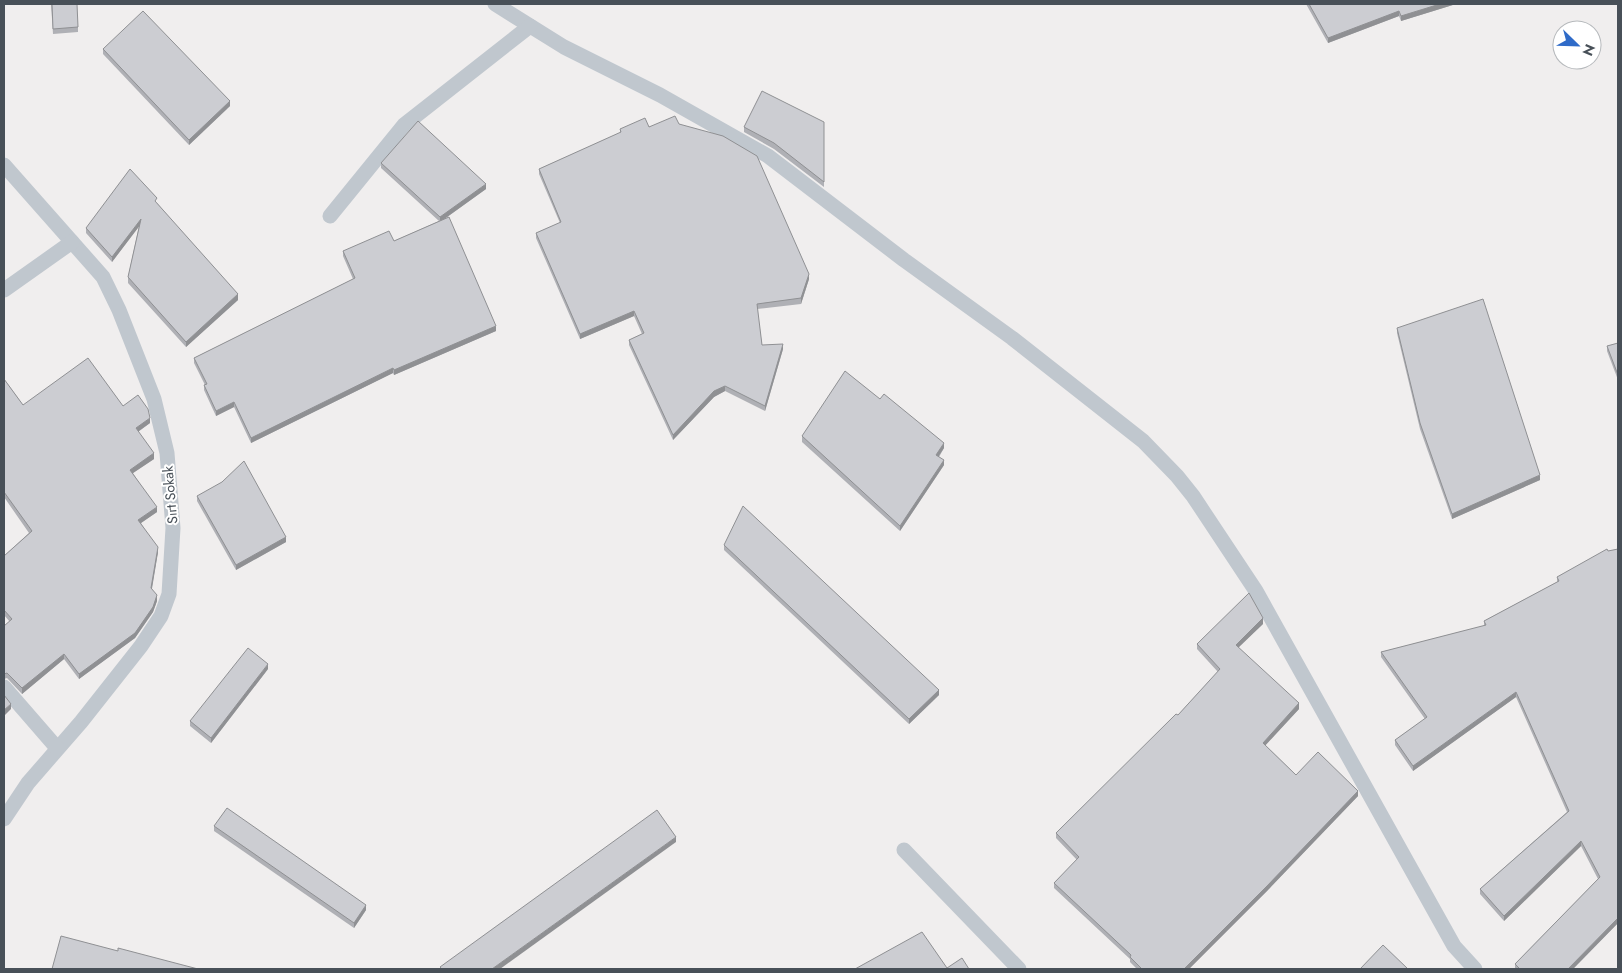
<svg xmlns="http://www.w3.org/2000/svg" width="1622" height="973" font-family="Jost,sans-serif">
<style>
.lines{fill:none;stroke-linecap:round;stroke-linejoin:round}
.street{stroke:#c0c7ce;stroke-width:15}
.wall{fill:#afb0b5}
.shaded-wall{fill:#8f9093}
.building{fill:#cccdd2;stroke:#8f9093}
.labels{text-anchor:middle;dominant-baseline:central;stroke-width:4;stroke-linejoin:round;paint-order:stroke}
.street-label{font-size:14px;fill:#485058;stroke:#fff}
</style>
<rect width="100%" height="100%" fill="#f0eeee"/>
<g class="lines">
<g class="street">
<path d="M495,4L564,47L660,95L768,156L904,260L1012,338L1143,441L1177,476L1193,496L1256,591L1454,946L1475,969"/>
<path d="M4,165L103,277L119,310L154,399L167,453L173,528L169,594L161,616L141,646L81,722L28,783L4,819"/>
<path d="M330,216L404,125L530,26"/>
<path d="M4,290L72,242"/>
<path d="M4,687L57,748"/>
<path d="M904,850L1019,969"/>
</g>
</g>
<g class="wall">
<path d="M51,4L78,27V32L53,34Z"/>
<path d="M1306,4H1456L1401,21L1399,16L1328,43Z"/>
<path d="M103,49L230,106L189,145L103,54Z"/>
<path d="M824,122V187L774,149L744,132V127Z"/>
<path d="M679,124L809,279L801,304L757,309L762,345L783,349L765,411L725,391L714,397L673,440L629,345V340L642,334L634,316L580,339L536,238V233L560,223L539,174V169L620,133V129Z"/>
<path d="M381,163L486,189L443,220L496,331L394,375L393,373L251,443L234,407L216,416L204,390V385H205L194,363V358L353,279L343,256V251L394,241L439,221L381,168Z"/>
<path d="M157,203L238,300L186,347L128,283V277L139,226L112,262L86,233V228Z"/>
<path d="M1397,328L1540,480L1452,519L1420,429L1397,333Z"/>
<path d="M1618,343V380L1607,351V346Z"/>
<path d="M4,379L23,405L123,406L150,423L138,432L154,459L133,473L157,512L141,523L158,552L152,589L157,601L153,612L135,638L79,679L64,659L22,694L7,678L4,679V626L10,622L4,615V556L29,533L4,497Z"/>
<path d="M880,399L944,448L939,457L944,465L900,531L802,442V436Z"/>
<path d="M197,496L286,542L236,570L197,501Z"/>
<path d="M724,545L939,695L909,724L724,550Z"/>
<path d="M1618,549V923L1573,969H1515V964L1598,879L1581,846L1504,921L1480,894V889L1567,812L1516,697L1413,771L1395,745V740L1425,719L1381,657V652L1484,626V621L1557,582V577L1608,551Z"/>
<path d="M1263,624L1238,647L1299,709L1265,745L1296,775L1358,796L1267,891L1189,969H1137L1130,962V959L1054,888V883L1077,860L1056,838V833L1178,715L1218,672L1197,649V644Z"/>
<path d="M268,669L211,743L190,726V721Z"/>
<path d="M214,826L366,910L354,928L214,831Z"/>
</g>
<g class="shaded-wall">
<path d="M1440,4H1456L1401,21V16Z"/>
<path d="M1399,11V16L1328,43V38Z"/>
<path d="M230,101V106L189,145V140Z"/>
<path d="M486,184V189L440,222V217Z"/>
<path d="M141,219V224L112,262V257Z"/>
<path d="M809,274V279L801,304V298Z"/>
<path d="M238,294V300L186,347V342Z"/>
<path d="M634,311V316L580,339V334Z"/>
<path d="M496,326V331L394,375V370Z"/>
<path d="M783,344V349L765,411V406Z"/>
<path d="M393,368V373L251,443V438Z"/>
<path d="M725,386V391L714,397L673,440V435L714,391Z"/>
<path d="M234,402V407L216,416V411Z"/>
<path d="M150,418V423L136,433V428Z"/>
<path d="M944,443V448L936,460V455Z"/>
<path d="M154,453V459L130,475V470Z"/>
<path d="M944,460V465L900,531V526Z"/>
<path d="M1540,475V480L1452,519V514Z"/>
<path d="M157,507V512L138,525V520Z"/>
<path d="M286,537V542L236,570V565Z"/>
<path d="M158,547V552L151,593V588Z"/>
<path d="M157,595V601L153,612L135,638L79,679V674Z"/>
<path d="M1263,618V624L1236,650V645Z"/>
<path d="M64,654V659L22,694V688Z"/>
<path d="M268,664V669L211,743V738Z"/>
<path d="M939,690V695L909,724V719Z"/>
<path d="M1516,692V697L1413,771V766Z"/>
<path d="M1299,703V709L1263,748V743Z"/>
<path d="M11,704V709L4,716V710Z"/>
<path d="M1358,791V796L1267,891L1189,969H1184Z"/>
<path d="M676,837V842L500,969H492Z"/>
<path d="M1581,841V846L1504,921V916Z"/>
<path d="M366,905V910L354,928V923Z"/>
<path d="M1618,918V923L1573,969H1568Z"/>
</g>
<g class="building">
<path d="M52,4H77L78,27L53,29Z"/>
<path d="M1309,4H1440L1401,16L1399,11L1328,38Z"/>
<path d="M143,11L230,101L189,140L103,49Z"/>
<path d="M762,91L824,122V182L774,143L744,127Z"/>
<path d="M675,116L679,124L723,136L757,156L809,274L801,298L757,304L762,345L783,344L765,406L725,386L714,391L673,435L629,340L644,333L634,311L580,334L536,233L561,222L539,169L621,132L620,129L645,118L649,127Z"/>
<path d="M418,121L486,184L440,217L381,163Z"/>
<path d="M130,169L157,198L155,201L238,294L186,342L128,277L141,219L112,257L86,228Z"/>
<path d="M449,217L496,326L394,370L393,368L251,438L234,402L216,411L204,385L207,384L194,358L355,278L343,251L389,231L394,241Z"/>
<path d="M1483,299L1540,475L1452,514L1420,423L1397,328Z"/>
<path d="M1618,343V375L1607,346Z"/>
<path d="M88,358L123,406L138,395L148,409L150,418L136,428L154,453L130,470L157,507L138,520L158,547L151,588L157,595L153,607L135,633L79,674L64,654L22,688L7,673L4,674V626L12,619L4,610V556L32,531L4,492V379L23,405Z"/>
<path d="M845,371L880,399L884,394L944,443L936,455L944,460L900,526L802,436Z"/>
<path d="M244,461L286,537L236,565L197,496L222,482Z"/>
<path d="M743,506L939,690L909,719L724,545Z"/>
<path d="M1607,549L1608,551L1618,549V918L1568,969H1520L1515,964L1600,877L1581,841L1504,916L1480,889L1569,811L1516,692L1413,766L1395,740L1427,717L1381,652L1486,625L1484,621L1559,581L1557,577Z"/>
<path d="M1249,593L1263,618L1236,645L1299,703L1263,743L1296,775L1318,752L1358,791L1267,886L1184,969H1142L1130,957L1131,955L1054,883L1079,857L1056,833L1176,714L1178,715L1220,669L1197,644Z"/>
<path d="M248,648L268,664L211,738L190,721Z"/>
<path d="M4,695L11,704L4,710Z"/>
<path d="M227,808L366,905L354,923L214,826Z"/>
<path d="M657,810L676,837L492,969H442L440,967Z"/>
<path d="M922,932L947,968L962,958L969,969H855Z"/>
<path d="M61,936L118,951V948L198,969H52Z"/>
<path d="M1383,945L1408,969H1360Z"/>
</g>
<g class="labels">
<g class="street-label">
<text transform="translate(170 495) rotate(-95)">Sırt Sokak</text>
</g>
</g>
<rect width="1622" height="973" fill="none" stroke="#485058" stroke-width="10"/>
<g transform="translate(1577 45) rotate(113)"><circle r="24" fill="#ffffff" stroke="#b6b9bc"/>
<path d="M0-4L9 19L0 12L-9 19Z" fill="#2f6bc8"/>
<text y="-8" font-size="14" font-weight="bold" text-anchor="middle" fill="#485058">N</text>
</g>
</svg>
